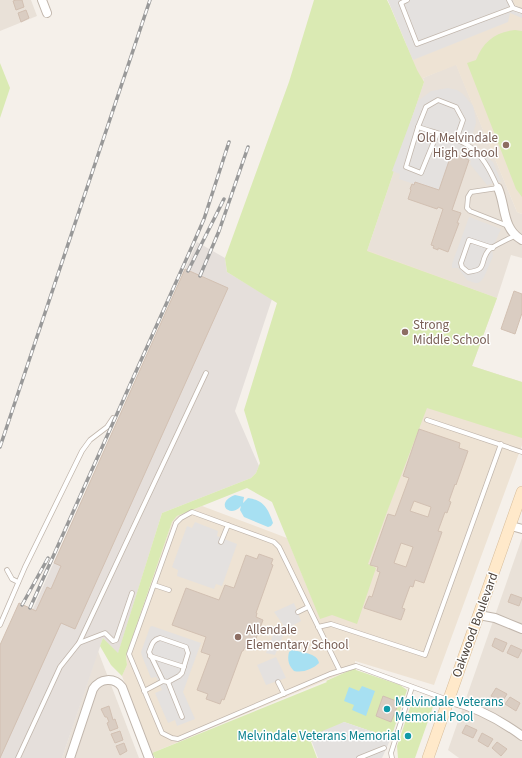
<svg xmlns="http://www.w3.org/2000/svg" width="522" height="758" font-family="'Source Sans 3',sans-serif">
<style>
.residential{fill:#e9e1d8}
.industrial{fill:#e5dfdb}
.education{fill:#eee3d4}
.green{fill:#daeab3}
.parking{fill:#e4e1df}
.water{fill:#a7e0f2}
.building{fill:#dacdc2;stroke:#d2c0b2;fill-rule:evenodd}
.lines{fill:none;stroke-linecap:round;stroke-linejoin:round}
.lane-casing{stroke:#c1b6ac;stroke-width:5.5}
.street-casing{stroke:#c1b6ac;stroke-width:10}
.secondary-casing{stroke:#d8be9c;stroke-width:12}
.lane{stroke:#fff;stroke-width:4}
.street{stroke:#fff;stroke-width:8}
.secondary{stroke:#ffe9ca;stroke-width:11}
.rail-casing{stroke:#999;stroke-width:3.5}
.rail{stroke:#fff;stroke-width:2;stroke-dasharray:6;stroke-linecap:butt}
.education-dot{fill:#8d6e63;stroke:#fff;stroke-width:1.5}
.culture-dot{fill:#0f9aa8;stroke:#fff;stroke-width:1.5}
.labels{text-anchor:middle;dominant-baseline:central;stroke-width:3;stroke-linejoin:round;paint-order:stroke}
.education-label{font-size:13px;fill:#785e54;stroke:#fff;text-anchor:start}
.street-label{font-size:13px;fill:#4a4038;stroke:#fff}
.culture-label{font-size:13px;fill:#0d838f;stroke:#fff;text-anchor:start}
</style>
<rect width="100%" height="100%" fill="#f5f0ea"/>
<g class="residential">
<path d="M0,0H31L37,16L0,31Z"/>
<path d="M456,64L517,212L522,214V258L511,255L497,298L367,251L424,82L423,78Z"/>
<path d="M522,538V758H459L448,750Z"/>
<path d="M98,651L139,758H62Z"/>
</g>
<path class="industrial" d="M197,242L225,258L227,272L272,299L235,411L259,466L256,473L251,478L162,513L118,654L103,638L62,758H0V646L19,603L33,609Z"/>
<path class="education" d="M388,0H522V214L517,212L456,65L423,78L424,82L367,250L497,298L472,366L522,382V445L434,685L355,661V668L152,753L122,676L127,665L126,656L172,522L177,516L202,506L287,538L320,618L346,256L407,46Z"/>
<g class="green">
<path d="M314,0H387L390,6L417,70L424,82L367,251L497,298L472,366L522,382V438L427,408L387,512L368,564L376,568L357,624L332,615L320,619L272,502L247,488L177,516L172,522L126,656L127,665L122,676L111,665L100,646L103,638L118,653L162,513L251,478L256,473L260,463L244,410L277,303L227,272L225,258L289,82Z"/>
<path d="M515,30L522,31V197L516,189L467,63L476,60C483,42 495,32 515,30Z"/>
<path d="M0,63L10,88L0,118Z"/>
<path d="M355,668L356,670L400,685L407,690L391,738L344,722L311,742L317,758H155L152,753L327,682L326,681Z"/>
<path d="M419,698L434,704L415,758H398L397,746L412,702Z"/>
</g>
<g class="parking">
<path d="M388,0H513L514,5L522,8V18L510,13L508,22L413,60Z"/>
<path d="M448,88L457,90L463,94L473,106L475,115L476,123L470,143L493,162L501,181L487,185L470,164L471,161L462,153L454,149L439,190L415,182L414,184L399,179L400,174L392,171L418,101L431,91Z"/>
<path d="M469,217L501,229L492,249L493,256L484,277L481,281L478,283H475L467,280L458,268H452V264Z"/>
<path d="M195,522L218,531L217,536L237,544L222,586L216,584L214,589L177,576L178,570L172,567L187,526L192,528Z"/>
<path d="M294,603L301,621L286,629L274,612Z"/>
<path d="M152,626L201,643L183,692L195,719L177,726L175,720L168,723L155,693L162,690L156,677L151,678L142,656L141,652L150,627Z"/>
<path d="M276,627L285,631L275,655L266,653Z"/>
<path d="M276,657L286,678L266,685L257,665Z"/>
<path d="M344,722L391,738L382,758H318L312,742L313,735Z"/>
</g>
<g class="water">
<path d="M235,495L244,497L243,503L248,498C263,500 268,508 273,523L271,526L268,527L244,517L240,510L241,506C230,519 214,503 235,495Z"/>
<path d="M292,650C300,652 318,653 319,663C313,669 303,673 294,671C289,666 287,660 289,652Z"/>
<path d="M362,686L375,691L366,716L352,710L354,705L344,701L349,687L359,691Z"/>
</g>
<g class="building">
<path d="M16,0H22L24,7L16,10L13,1Z"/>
<path d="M26,10L29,18L21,22L18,13Z"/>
<path d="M455,154L469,160L452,210L461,213L457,223H459L448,252L438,248V250L433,248L434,246L431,245L443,209L438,207L437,209L408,199L411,190L410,189L412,184L414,185L415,182L439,190L451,155L454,156Z"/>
<path d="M185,269L228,288L75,629L61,623L0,758V645L19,603L36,611L47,587L51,589L61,566L54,563Z"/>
<path d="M514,291L522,294V313L515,334L501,329Z"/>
<path d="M419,429L460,443L459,448L468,451L456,485L455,484L449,501L451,502L447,513L445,512L438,531L442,532L424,583L415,580L413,587L410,586L402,608L405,609L401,620L364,608L369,596L372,597L380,572L377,571L378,567L370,565L388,514L395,516L409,478L403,476ZM414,501L431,507L428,517L410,511ZM401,543L413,547L406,567L394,563Z"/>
<path d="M259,554L273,559L271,564L273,565L256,613H257L256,617L263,620L252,649L245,647L243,651H242L224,700L222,699L220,704L206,699L208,694L197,690L210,655L201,652L206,637L172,625L186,588L219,600L225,585L234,588L246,555L257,559Z"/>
<path d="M511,594L522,598L519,606L508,602Z"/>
<path d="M495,638L507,643L503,652L492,646Z"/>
<path d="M511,645L522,650L518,658L507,653Z"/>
<path d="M496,688L507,694L502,702L491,696Z"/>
<path d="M383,696L399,702L391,722L376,716Z"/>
<path d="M510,697L520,703L516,711L505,704Z"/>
<path d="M109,706L113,720L115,719L118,728L110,731L107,723L109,722L107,717H105L101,709Z"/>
<path d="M466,725L477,730L473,738L462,733Z"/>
<path d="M120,731L123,740L115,743L111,734Z"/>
<path d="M482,733L493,739L488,747L478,741Z"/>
<path d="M497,742L507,749L501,756L492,748Z"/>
<path d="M124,743L127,751L120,755L116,746Z"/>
</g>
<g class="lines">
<g class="lane-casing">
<g id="lane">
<path d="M407,0L401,3L417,44L513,8L522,11"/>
<path d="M509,0L513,8"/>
<path d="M418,127C435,133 462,138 475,151C486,161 492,175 498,188L471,192L468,197L467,208L470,211L508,226"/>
<path d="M437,134L421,173L406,167L418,127L426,107L438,100L456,107L463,120L456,140"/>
<path d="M493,248L469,240L461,263L462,267L468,272C488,270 479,263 488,251C492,246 509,239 516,235"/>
<path d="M427,420L522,452"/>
<path d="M221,542L228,525"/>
<path d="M7,570L12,579L18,582"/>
<path d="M154,585L169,590"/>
<path d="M298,612L308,607"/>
<path d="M0,625L25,567L82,451L90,440L107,427L113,418"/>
<path d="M318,627L331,624L425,655L501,444"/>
<path d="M79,643L105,633L113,641L116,640L132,593"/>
<path d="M150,656L184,667"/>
<path d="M340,671L279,547L274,542L192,512L181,518L176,523L129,654L162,733L172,738L178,739L330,674L356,666L448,700"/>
<path d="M168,682L182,717"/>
<path d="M278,682L284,694"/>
<path d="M144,691L163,681L168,682L179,676L182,673L188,653L186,647L160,638C152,640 152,645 149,652L163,681"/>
<path d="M18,758L60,667L79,643L206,373"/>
<path d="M359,758L384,748"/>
<path d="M392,758L391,753L412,687"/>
</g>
</g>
<g class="street-casing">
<g id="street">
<path d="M42,0L47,13"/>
<path d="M498,188C506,206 502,229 522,240"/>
<path d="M511,526L522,529"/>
<path d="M479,615L495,618L522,629"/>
<path d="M448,700C476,707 499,719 522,736"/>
<path d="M70,758L93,689C100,678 114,677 122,687L149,758"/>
</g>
</g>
<g class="secondary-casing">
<path id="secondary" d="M428,758L522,492"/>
</g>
<use href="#lane" class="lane"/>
<use href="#street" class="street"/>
<use href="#secondary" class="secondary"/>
<g class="rail-casing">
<g id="rail">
<path d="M188,271L224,199"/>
<path d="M200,276L219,231L248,147"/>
<path d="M0,447L150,0"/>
<path d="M22,605L48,558"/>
<path d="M30,608L194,242L204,219L229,142"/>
</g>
</g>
<use href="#rail" class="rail"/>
</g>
<g class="education-dot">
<circle cx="506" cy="145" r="4"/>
<circle cx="405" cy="332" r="4"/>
<circle cx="238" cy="637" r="4"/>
</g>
<g class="culture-dot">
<circle cx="387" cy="709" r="4"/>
<circle cx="408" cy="736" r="4"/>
</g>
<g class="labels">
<g class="education-label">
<text x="498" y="138" text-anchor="end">Old Melvindale<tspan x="498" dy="15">High School</tspan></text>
<text x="413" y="325">Strong<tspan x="413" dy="15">Middle School</tspan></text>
<text x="246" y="630">Allendale<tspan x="246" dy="15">Elementary School</tspan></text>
</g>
<g class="street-label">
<text transform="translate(475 625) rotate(-70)">Oakwood Boulevard</text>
</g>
<g class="culture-label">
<text x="395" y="702">Melvindale Veterans<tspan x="395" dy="15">Memorial Pool</tspan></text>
<text x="400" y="736" text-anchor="end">Melvindale Veterans Memorial</text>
</g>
</g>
</svg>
